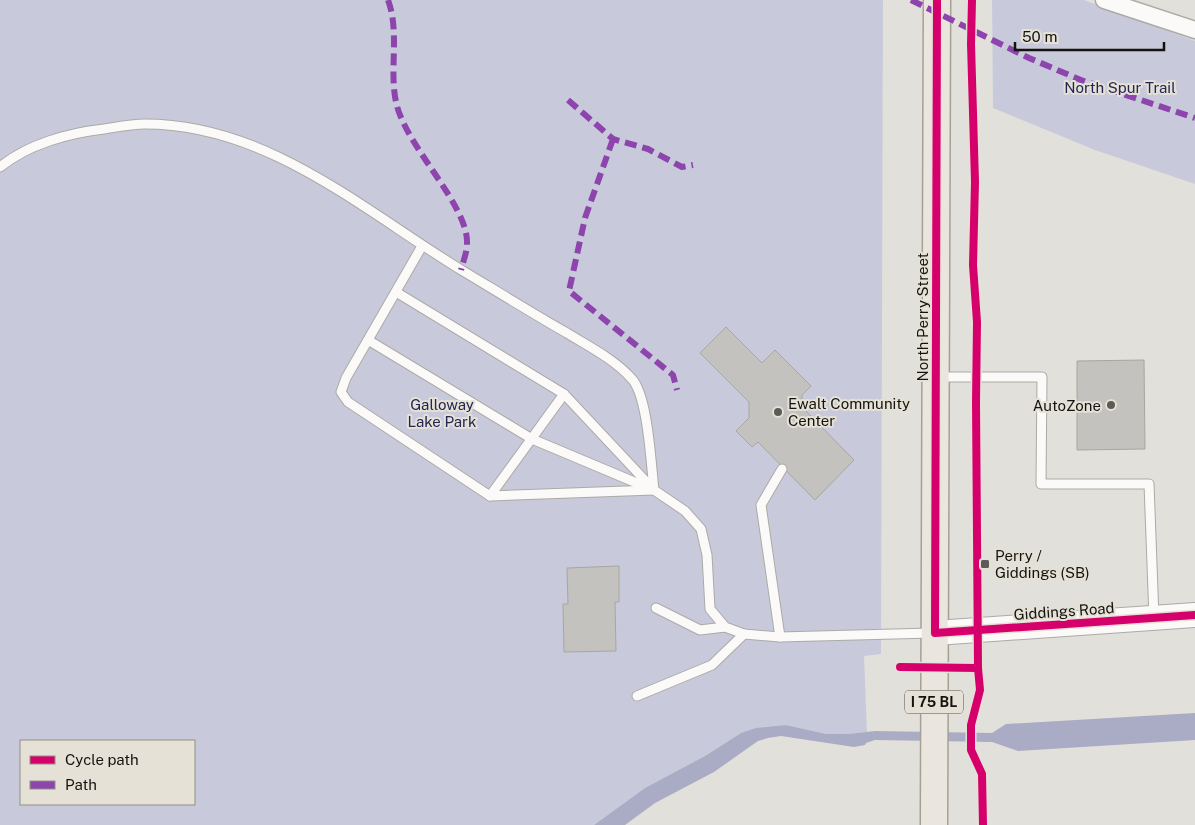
<svg xmlns="http://www.w3.org/2000/svg" width="1195" height="825" font-family="'Public Sans',sans-serif">
<style>
.green{fill:#c8cadc;fill-rule:evenodd}
.water{fill:#a9acc4}
.building{fill:#c4c2be;stroke:#a7a6a1}
.lines{fill:none;stroke-linecap:round;stroke-linejoin:round}
.lane-casing{stroke:#acaaa5;stroke-width:11}
.street-casing{stroke:#acaaa5;stroke-width:19}
.secondary-casing{stroke:#acaaa5;stroke-width:26}
.primary-casing{stroke:#a6a093;stroke-width:29}
.lane{stroke:#fbfaf9;stroke-width:9}
.street{stroke:#fbfaf9;stroke-width:16}
.secondary{stroke:#fbfaf9;stroke-width:24}
.primary{stroke:#eae6df;stroke-width:26}
.quiet{stroke:#8e44ad;stroke-width:6;stroke-dasharray:12 6;stroke-linecap:butt}
.cycleway-casing{stroke:#e5e1d6;stroke-width:11}
.cycleway{stroke:#d6006c;stroke-width:8}
.poi-dot{fill:#5c5b56;stroke:#e5e1d6;stroke-width:2}
.labels{text-anchor:middle;dominant-baseline:central;stroke-width:4;stroke-linejoin:round;paint-order:stroke}
.shield{fill:#e5e1d6;stroke:#53514b;stroke-width:1}
.shield-label{font-size:14px;font-weight:bold;fill:#14130f}
.park-label{font-size:15px;fill:#232555;stroke:#e5e1d6}
.street-label{font-size:15px;fill:#14130f;stroke:#e5e1d6}
.poi-label{font-size:15px;fill:#14130f;stroke:#e5e1d6;text-anchor:start}
</style>
<rect width="100%" height="100%" fill="#e2e0da"/>
<g class="green">
<path d="M0,0H883L881,654L864,656L867,732L848,734H826L786,725L741,733L705,756L645,788L594,825H0ZM21,741H194V804H21Z"/>
<path d="M992,0H1084L1195,41V184L1095,150L993,108Z"/>
</g>
<path class="water" d="M1195,713V740L1018,751L992,742L875,740L866,743L865,745L854,747L781,736L768,738L758,741L714,772L655,803L625,825H594L645,788L705,756L741,733L756,728L786,725L826,734H848L875,731L992,733L1006,724Z"/>
<g class="building">
<path d="M726,327L762,363L775,350L811,386L802,395V407L854,460L815,500L758,442L752,447L736,431L749,418V402L700,353Z"/>
<path d="M1144,360L1145,449L1077,450V361Z"/>
<path d="M619,566V602H615L616,651L564,652L563,604H568L567,568Z"/>
</g>
<g class="lines">
<g class="lane-casing">
<g id="lane">
<path d="M0,167C28,144 69,133 104,129C117,127 131,124 145,124C268,124 364,211 463,271C498,292 532,313 567,333C588,346 614,359 631,378C648,394 651,465 654,490L685,511L701,529L707,555L710,609L725,627L744,634L780,637L932,633"/>
<path d="M422,246L346,378L341,392L348,402L490,496L654,490"/>
<path d="M396,292L564,394L654,490"/>
<path d="M368,340L532,439L651,489"/>
<path d="M938,377H1042L1041,484H1149L1154,618"/>
<path d="M490,496L564,394"/>
<path d="M656,608L700,630L725,627"/>
<path d="M780,637L761,505L782,469"/>
<path d="M637,696L712,665L744,634"/>
</g>
</g>
<g class="street-casing">
<path id="street" d="M1104,0L1195,30"/>
</g>
<g class="secondary-casing">
<path id="secondary" d="M935,633L1195,615"/>
</g>
<g class="primary-casing">
<path id="primary" d="M934,825L937,0"/>
</g>
<use href="#lane" class="lane"/>
<use href="#street" class="street"/>
<use href="#secondary" class="secondary"/>
<use href="#primary" class="primary"/>
<g class="quiet">
<path d="M388,0C400,32 389,70 396,102C405,146 469,205 467,244C467,252 463,262 461,270"/>
<path d="M911,0L1029,58L1081,80L1195,118"/>
<path d="M568,100L613,139L648,149L682,167L693,165"/>
<path d="M613,139L585,218L569,291L673,375L677,390"/>
</g>
<g class="cycleway-casing">
<g id="cycleway">
<path d="M937,0L935,633L1195,615"/>
<path d="M900,667L978,668L976,402L977,322L973,265L975,182L971,44L972,0"/>
<path d="M978,668L980,690L971,725V750L982,774L983,825"/>
</g>
</g>
<use href="#cycleway" class="cycleway"/>
</g>
<g class="poi-dot">
<circle cx="1111" cy="405" r="5"/>
<circle cx="778" cy="412" r="5"/>
<rect x="980" y="559" width="10" height="10" rx="2.5"/>
</g>
<g class="labels">
<rect class="shield" x="905" y="690.5" width="58" height="23" rx="4"/>
<g class="shield-label">
<text x="934" y="702">I 75 BL</text>
</g>
<g class="park-label">
<text x="1120" y="87">North Spur Trail</text>
<text x="442" y="404">Galloway<tspan x="442" dy="17">Lake Park</tspan></text>
</g>
<g class="street-label">
<text transform="translate(922 317) rotate(-90)">North Perry Street</text>
<text transform="translate(1064 611) rotate(-4)">Giddings Road</text>
</g>
<g class="poi-label">
<text x="788" y="403">Ewalt Community<tspan x="788" dy="17">Center</tspan></text>
<text x="1101" y="405" text-anchor="end">AutoZone</text>
<text x="995" y="555">Perry /<tspan x="995" dy="17">Giddings (SB)</tspan></text>
</g>
</g>
<rect x="20" y="740" width="175" height="65" fill="#e5e1d6" stroke="#918f86"/>
<rect x="30" y="756" width="25" height="8" fill="#d6006c" stroke="#918f86"/>
<text x="65" y="765" font-size="15" fill="#14130f">Cycle path</text>
<rect x="30" y="781" width="25" height="8" fill="#8e44ad" stroke="#918f86"/>
<text x="65" y="790" font-size="15" fill="#14130f">Path</text>
<path d="M1015 42v8h149v-8" fill="none" stroke="#14130f" stroke-width="2.5"/>
<text x="1022" y="42" font-size="15" fill="#14130f" stroke="#e5e1d6" stroke-width="4" paint-order="stroke">50 m</text>
</svg>
